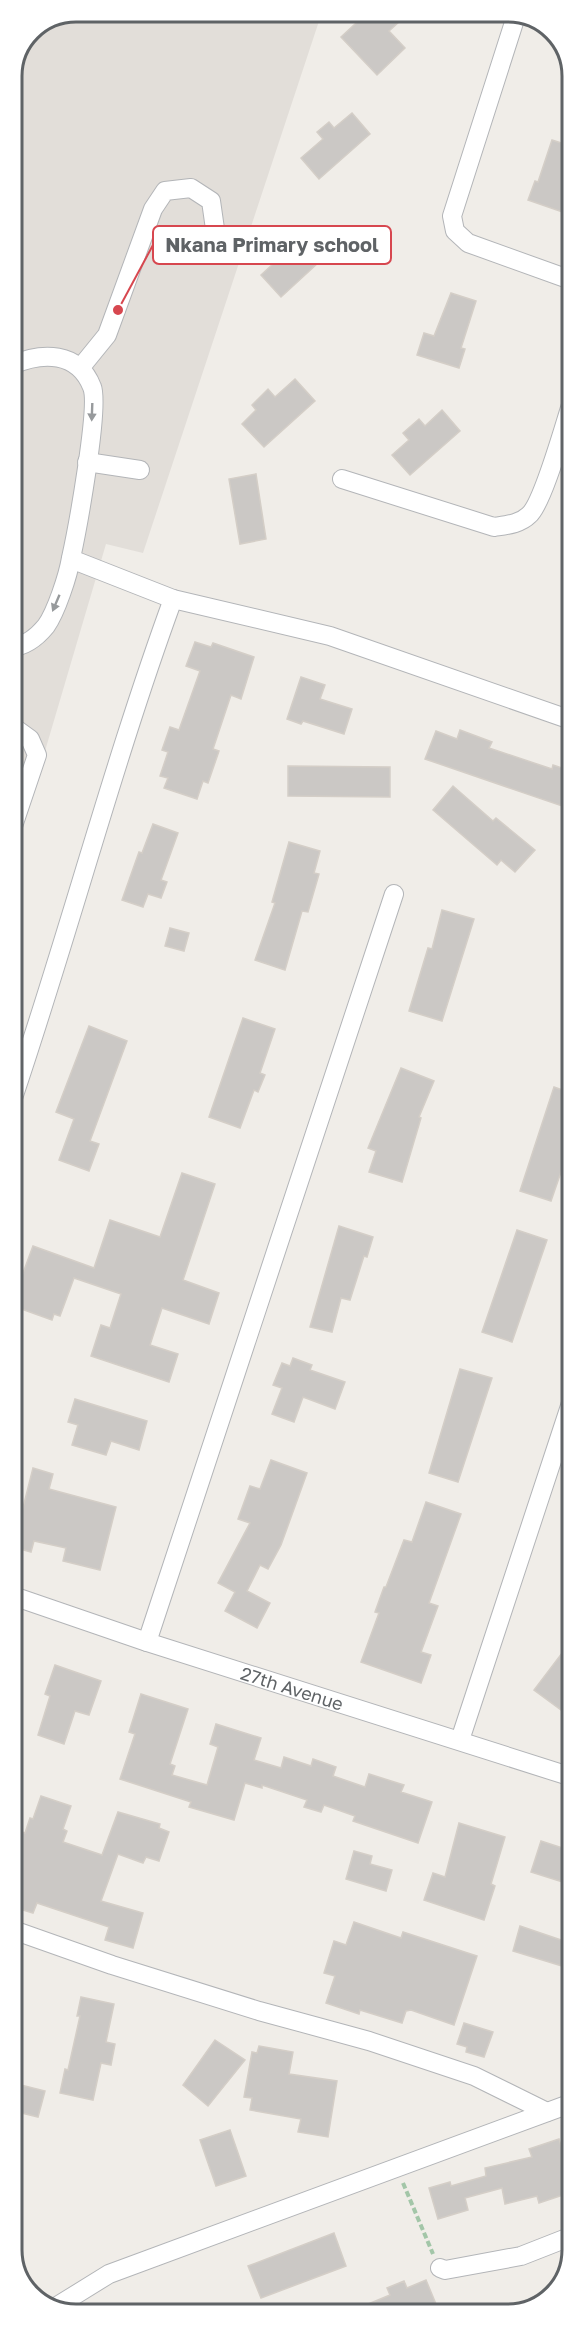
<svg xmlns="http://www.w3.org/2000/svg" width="584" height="2327" font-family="'Golos Text',sans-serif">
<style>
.education{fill:#e2ded9}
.building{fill:#cbc8c5;stroke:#d4cec7;stroke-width:1.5}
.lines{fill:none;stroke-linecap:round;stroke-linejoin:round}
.minor-casing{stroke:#b3b5b8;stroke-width:20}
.path{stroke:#a3c6a8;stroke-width:4;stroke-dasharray:6 3;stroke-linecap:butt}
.minor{stroke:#fff;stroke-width:18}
.oneway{fill:#979a9c}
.labels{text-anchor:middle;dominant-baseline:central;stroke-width:6;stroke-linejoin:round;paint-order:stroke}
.street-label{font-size:18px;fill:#5f6366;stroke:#fff}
.rim{fill:none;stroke:#5f6366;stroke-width:3}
.leader{fill:none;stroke:#d7474f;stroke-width:2}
.callout-dot{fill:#d7474f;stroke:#fff;stroke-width:2}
.callout{fill:#fff;stroke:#d7474f;stroke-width:2}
.callout-label{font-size:20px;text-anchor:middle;font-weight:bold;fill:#5f6366}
</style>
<rect width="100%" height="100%" fill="#f0ede8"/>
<path class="education" d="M76,12H322L143,553L106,544L12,863V76L31,31Z"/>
<g class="building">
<path d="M368,12H410L389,31L405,48L377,75L341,37Z"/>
<path d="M352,113L370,134L319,179L301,158L323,139L317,132L329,122L334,128Z"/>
<path d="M552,140L571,146V175L566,190L571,192V215L528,200L535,181L538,182Z"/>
<path d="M311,229L331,251L281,297L261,275Z"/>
<path d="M451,293L476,301L461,348L465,349L459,368L417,355L424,333L434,336Z"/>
<path d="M295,379L315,401L264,447L242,424L256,410L252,405L268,389L275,397Z"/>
<path d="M442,410L460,431L410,475L392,455L409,440L403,433L419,419L425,426Z"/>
<path d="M256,474L266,539L240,544L229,479Z"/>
<path d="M195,642L211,647L213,643L254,657L241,699L231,695L213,749L219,751L208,783L203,781L197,799L164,788L168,778L160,776L168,752L162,750L170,727L179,730L200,671L186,666Z"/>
<path d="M301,677L325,685L320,699L352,709L344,734L303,721L301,724L287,719Z"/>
<path d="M460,730L492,742L489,748L552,769L553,765L571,771V809L425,759L436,731L457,739Z"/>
<path d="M288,766L390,767V797L288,796Z"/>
<path d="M453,786L493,821L496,818L535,850L515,872L501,860L497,865L433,810Z"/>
<path d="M153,824L178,833L161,880L167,882L161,898L148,894L143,907L122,900L139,852L142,853Z"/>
<path d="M289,842L320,851L314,873L319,874L308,912L302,911L285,970L255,960L275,903L272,902Z"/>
<path d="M442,910L474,919L442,1021L409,1011L428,948L432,949Z"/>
<path d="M170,928L189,933L184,951L165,946Z"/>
<path d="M243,1018L275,1029L260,1073L265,1075L258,1092L254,1090L240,1128L209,1117Z"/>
<path d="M89,1026L127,1041L90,1141L99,1144L89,1171L59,1160L74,1119L56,1112Z"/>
<path d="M401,1068L434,1081L419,1117L421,1118L402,1182L369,1172L376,1151L368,1148Z"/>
<path d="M554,1087L571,1093V1143L551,1201L520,1191Z"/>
<path d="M182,1173L215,1184L183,1280L219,1293L209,1324L162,1308L150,1345L178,1354L169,1382L91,1356L101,1325L110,1328L121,1294L74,1278L60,1316L54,1314L52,1320L13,1306V1279L20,1281L33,1246L94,1268L110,1220L160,1237Z"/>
<path d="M339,1226L373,1237L367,1257L364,1256L350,1300L341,1298L332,1332L310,1327Z"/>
<path d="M517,1230L547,1240L512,1342L482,1332Z"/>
<path d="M293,1358L312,1365L310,1370L345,1382L335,1409L303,1397L294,1422L272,1414L282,1388L273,1385L282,1363L290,1366Z"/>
<path d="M460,1369L492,1378L458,1482L429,1473Z"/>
<path d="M75,1399L147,1421L139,1450L111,1441L106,1455L72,1445L78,1425L68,1422Z"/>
<path d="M271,1460L307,1473L281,1545L268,1569L260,1565L247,1591L270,1603L257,1628L225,1611L235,1592L218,1583L250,1523L238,1519L250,1486L260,1489Z"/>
<path d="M33,1468L53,1474L49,1489L116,1507L100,1570L63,1561L66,1548L34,1541L31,1552L13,1547Z"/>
<path d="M426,1502L461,1514L429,1603L438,1606L421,1652L431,1655L421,1683L361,1662L379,1613L375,1612L384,1587H386L404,1540L412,1542Z"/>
<path d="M572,1640V1718L534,1690Z"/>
<path d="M55,1665L101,1681L89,1715L75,1711L64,1744L38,1735L50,1696L45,1694Z"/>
<path d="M141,1694L188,1709L170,1764L175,1766L172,1775L207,1785L218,1747L210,1744L216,1724L261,1738L254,1760L281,1768L284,1757L311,1766L313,1759L336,1767L333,1776L365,1787L369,1774L404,1785L401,1792L432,1802L418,1843L353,1821L355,1816L324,1805L321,1812L304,1807L307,1800L262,1785V1788L245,1783L234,1820L189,1807L191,1802L120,1779L135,1734L129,1732Z"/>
<path d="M41,1796L71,1806L63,1829L67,1831L63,1842L102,1855L118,1812L160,1824L159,1828L169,1832L159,1861L146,1857L143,1863L118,1854L101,1901L143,1913L133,1948L105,1940L109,1927L37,1903L33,1913L13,1907V1861L22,1832L25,1833L30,1818L33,1819Z"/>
<path d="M459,1823L505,1837L491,1884L495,1886L484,1920L424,1900L433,1873L445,1877Z"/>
<path d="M541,1841L572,1851V1885L531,1872Z"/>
<path d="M354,1851L372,1856L370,1864L392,1870L386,1891L346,1879Z"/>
<path d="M354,1922L401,1938L403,1932L477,1956L454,2025L411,2010L406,2011L402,2023L360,2010L359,2014L326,2003L335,1976L324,1973L334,1941L346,1945Z"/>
<path d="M520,1926L570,1943L562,1966L513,1951Z"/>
<path d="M81,1997L114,2004L106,2042L115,2044L111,2065L101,2063L93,2100L60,2093L65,2069L68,2070L80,2016H77Z"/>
<path d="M464,2023L493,2032L484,2057L466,2052L467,2047L457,2044Z"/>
<path d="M215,2040L245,2060L208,2106L183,2085Z"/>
<path d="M259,2046L293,2052L289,2074L337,2081L328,2137L298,2132L301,2119L250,2110L252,2098L244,2097L252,2052L257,2053Z"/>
<path d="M13,2083L45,2091L38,2117L13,2111Z"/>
<path d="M230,2130L246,2176L216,2186L200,2140Z"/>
<path d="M559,2139L572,2182V2192L539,2203L537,2196L505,2204L502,2188L465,2198L468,2210L438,2219L429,2188L450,2182L451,2186L486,2176L485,2168L532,2157L529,2149Z"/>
<path d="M334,2233L346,2266L261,2298L248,2266Z"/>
<path d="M426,2280L436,2304L419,2310L420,2314H344L390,2295L387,2288L404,2281L407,2288Z"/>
</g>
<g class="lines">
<g class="minor-casing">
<g id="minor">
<path d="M517,13L452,216L455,231L468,243L571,280"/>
<path d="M12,365C42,352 78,351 92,387C100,406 77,531 71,558C68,576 56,612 46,626C37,637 25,646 12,647"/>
<path d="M81,367L107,335L153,209L165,191L191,188L211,201L215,229"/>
<path d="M87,462L140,470"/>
<path d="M342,479L494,527C507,525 520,524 529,515C543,503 564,426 571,405"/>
<path d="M71,559L173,599L330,636L571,720"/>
<path d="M12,726L30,739L37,755L12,829"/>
<path d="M13,1098C69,933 113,763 173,599"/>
<path id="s1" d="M13,1596L147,1642L572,1777"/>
<path d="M147,1642L394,894"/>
<path d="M460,1740L572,1400"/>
<path d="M13,1930L112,1965L259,2011L369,2041L474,2076L547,2112"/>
<path d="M440,2268L445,2270L521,2256L572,2236"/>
<path d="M54,2308L109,2274L572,2103"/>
</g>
</g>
<path class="path" d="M403,2183L433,2254"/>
<use href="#minor" class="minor"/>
</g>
<defs><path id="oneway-solid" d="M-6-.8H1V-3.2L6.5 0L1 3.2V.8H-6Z" transform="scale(1.5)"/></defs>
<g class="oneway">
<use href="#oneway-solid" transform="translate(92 412) rotate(92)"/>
<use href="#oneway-solid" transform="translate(56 603) rotate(113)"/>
</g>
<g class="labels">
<g class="street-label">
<text stroke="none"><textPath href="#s1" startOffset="294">27th Avenue</textPath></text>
</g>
</g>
<path d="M0 0H584V2327H0ZM76 22H508A54 54 0 0 1 562 76V2250A54 54 0 0 1 508 2304H76A54 54 0 0 1 22 2250V76A54 54 0 0 1 76 22Z" fill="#fff" fill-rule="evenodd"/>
<path class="rim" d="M76 22H508A54 54 0 0 1 562 76V2250A54 54 0 0 1 508 2304H76A54 54 0 0 1 22 2250V76A54 54 0 0 1 76 22Z"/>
<path class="leader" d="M118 310L153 245"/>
<circle class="callout-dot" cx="118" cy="310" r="6"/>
<rect class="callout" x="153" y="226" width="238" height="38" rx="6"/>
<g class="callout-label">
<text x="272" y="252">Nkana Primary school</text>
</g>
</svg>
